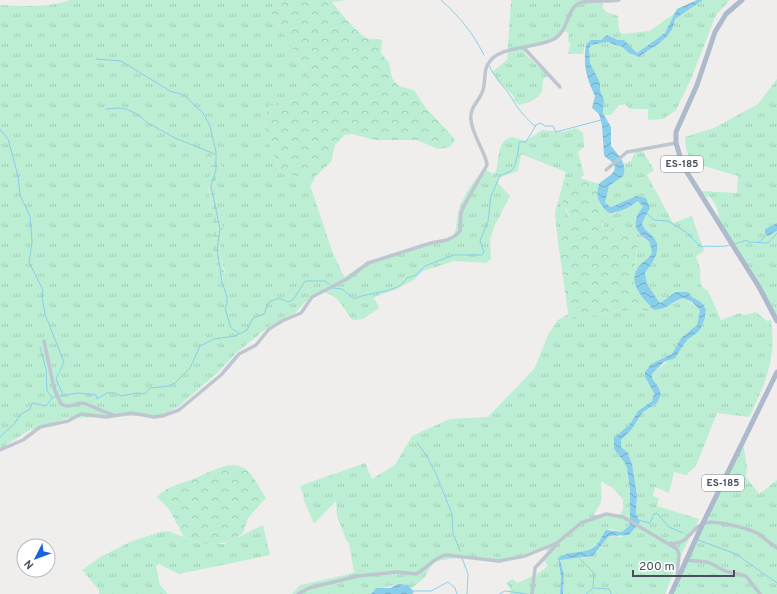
<svg xmlns="http://www.w3.org/2000/svg" width="777" height="594" font-family="Overpass,sans-serif">
<style>
.grass{fill:url(#grass-tufts);fill-rule:evenodd}
.forest{fill:url(#forest-crowns)}
.wetland{fill:url(#wetland-marsh)}
.water{fill:url(#water-waves)}
.lines{fill:none;stroke-linecap:round;stroke-linejoin:round}
.stream{stroke:#89cfeb;stroke-width:1}
.street{stroke:#bec7d0;stroke-width:3.5}
.primary{stroke:#adbacc;stroke-width:5}
.labels{text-anchor:middle;dominant-baseline:central;stroke-width:4;stroke-linejoin:round;paint-order:stroke}
.shield{fill:#fff;stroke:#7e848c;stroke-width:1}
.shield-label{font-size:10px;font-weight:bold;fill:#464f5b}
</style>
<defs>
<pattern id="grass-tufts" width="24" height="20" patternUnits="userSpaceOnUse"><rect width="24" height="20" fill="#bbeed3"/><path d="M3 7l-1-3M5 7V3M7 7l1-3M15 17l-1-3M17 17v-4M19 17l1-3" fill="none" stroke="#a2ceb7"/></pattern>
<pattern id="forest-crowns" width="20" height="18" patternUnits="userSpaceOnUse"><rect width="20" height="18" fill="#bbeed3"/><path d="M2 6a3 3 0 1 1 6 0M12 15a3 3 0 1 1 6 0" fill="none" stroke="#a2ceb7"/></pattern>
<pattern id="wetland-marsh" width="20" height="14" patternUnits="userSpaceOnUse"><rect width="20" height="14" fill="#bbeed3"/><path d="M1 5h8M5 5V1M11 12h8M15 12V8" fill="none" stroke="#a2ceb7"/></pattern>
<pattern id="water-waves" width="16" height="10" patternUnits="userSpaceOnUse"><rect width="16" height="10" fill="#89cfeb"/><path d="M0 5q4-4 8 0t8 0" fill="none" stroke="#72aac1"/></pattern>
</defs>
<rect width="100%" height="100%" fill="#f0eded"/>
<g class="grass">
<path d="M70,0H281L272,14L308,75L303,89L268,107L264,126L272,152L281,173L308,179L332,251L344,277L366,263L450,239C459,229 455,225 458,213C462,196 474,181 484,168L493,174L496,171C500,160 496,140 512,137L526,141L542,130L563,132L576,128L583,133L584,147L578,152L584,175L580,178L574,180L565,209L571,220L570,228L558,242L555,213L566,172L521,154L518,171L498,178V183L510,196L494,227L490,240L491,259L486,263L454,261L423,271L415,279L397,289L374,297L379,308L363,319L353,320C343,309 338,293 321,292L310,297L294,314L271,325L236,353L217,373L178,407L161,415L67,418L28,431L0,449V5C22,6 49,8 70,0ZM212,156L218,159L221,167L219,174L213,185L218,209L223,217V231L219,249L225,272L223,278L220,279L217,277L216,258L213,251V215L208,188L212,169Z"/>
<path d="M511,0H604L602,7L606,12L618,16L619,30L622,34L650,31L676,12L665,33L637,53L624,40H618L607,35L601,40L585,44L583,55L582,54H568L570,44L568,41L569,33L563,31L558,36L523,49L526,55L549,76L544,78C542,83 543,87 542,91C538,100 527,103 519,105L514,100V96L499,82L492,72L507,60Z"/>
<path d="M703,0H730L716,15L691,79L676,110L663,119L648,120V109H630L625,104L619,105L611,115H604L603,97L600,90V86C596,73 583,60 591,45L609,42L615,45H621L629,53L639,57C653,46 674,39 675,19Z"/>
<path d="M777,79V223L765,229L771,235L777,231V321L718,224C720,212 717,206 710,197L701,196L700,191L737,193L738,176L691,162L686,148L685,137L714,128L758,104Z"/>
<path d="M641,148L654,170L647,175L673,223L692,216L704,251L696,256C697,260 699,265 700,269C701,278 697,286 708,291L721,320L740,313L744,315L756,312L767,321L771,320C777,359 765,384 749,417L717,413L696,466L686,475L674,472L669,493L655,487L653,496L659,498L657,506L699,519L679,559L665,594H563L564,575L560,560L590,557L598,551L609,536L622,537L639,518L636,513L637,495L632,464L628,453L621,447V440L631,430L643,412L657,403L661,395L659,388L652,378V374L679,352L687,340L701,328L705,318L706,309L701,302L692,297L691,294L669,297L660,303L647,284L645,273C652,262 664,248 651,236C647,231 644,229 642,223L650,208L636,196L611,207L605,203L609,186C616,180 626,175 624,164L631,161L636,150Z"/>
<path d="M638,201L643,207L635,220L640,235L650,243L652,254L636,270V255L638,247L634,240L623,233L613,228H604L602,221L606,216H609L632,206Z"/>
<path d="M683,298L698,307L700,310L697,325L681,338L672,354L651,364L645,372L646,379L654,393L652,401L638,411L630,424L619,435L614,449L626,463L627,468L630,490V525L622,532L610,529L605,531C598,554 576,552 558,558L561,577L560,594H510V588L506,583L513,579L517,583L539,573L548,566L542,558L548,552L544,548L512,558L496,560L456,558L437,561L431,566L424,578L412,588C402,580 385,588 373,590L371,594H292L300,585L354,573L349,542H347L337,516L336,501L314,524L303,498L304,497L300,486L365,463L372,479L395,465L412,436L450,419L488,417L535,368L548,335L558,320L568,314L569,319L586,318L603,313L623,310H645L652,313L654,310H659ZM601,481L613,488L623,499V510L619,516L593,515C605,499 601,500 601,481Z"/>
<path d="M743,444L747,467L746,477L759,494L777,480V594H671Z"/>
<path d="M263,525L270,555L179,574L159,564L156,566L160,585L168,594H99V590L82,570L102,556L130,542L160,532L168,531L199,543L224,544Z"/>
</g>
<g class="forest">
<path d="M281,0H347L332,2C340,12 358,35 369,39C374,40 378,38 382,40L381,53L389,63L392,78L395,82L399,86L414,90L426,108L453,137L455,141L449,147L438,149L417,140H375L352,134L345,135L335,145L331,162L316,176L310,187L308,179L281,173L272,152L264,126L268,107L303,89L308,75L272,14L273,9Z"/>
<path d="M580,178L599,184C595,196 599,205 609,213H614L603,219L602,224L604,228H613L639,242C639,246 636,249 636,254C634,275 638,295 654,310L652,313L645,310H623L603,313L586,318L569,319L558,242L570,228L571,220C566,204 555,201 567,182Z"/>
<path d="M234,465C251,466 257,485 266,498L248,518L243,533L232,541L216,544L199,543L184,537L169,509L157,497C168,485 182,484 196,478C209,472 219,466 234,465Z"/>
</g>
<path class="wetland" d="M213,153L218,156L221,171L213,185L218,209L223,217V231L219,249L225,276L220,279L217,277L216,258L213,251V215L208,184Z"/>
<g class="water">
<path d="M697,0H703L675,19C673,39 653,46 639,57L629,53L621,46L615,45L608,42L591,45L589,49L590,63L600,83V90L604,100L603,113L611,127V146C618,155 628,163 623,176L609,186L605,203L611,207L636,196L646,198L650,208L642,223C644,230 649,232 654,238C663,250 652,263 645,273L647,284L660,303L676,292H688L692,297L701,302L706,309L705,318L701,328L698,332L687,340L675,358L664,362L652,374V378L659,388L661,395L657,403L643,412L631,430L621,440V447L628,453L632,464L637,495L636,513L640,522L629,535L609,536L593,556L560,560L564,575L563,594H560L561,577L558,558C567,550 583,555 594,547C600,543 602,535 606,530L622,532L630,525V490L627,468L625,463L614,449V438L630,424L638,411L652,401L654,393L645,377V372L651,364L672,354L681,338L697,325L700,310L692,302L683,298C672,301 667,310 654,310C645,301 628,284 637,269C640,263 648,260 652,253L650,243C647,239 642,237 640,234C632,225 636,215 643,207L638,201C630,207 620,213 609,213C599,205 595,196 599,184C604,178 620,173 613,163C610,159 606,159 604,155L602,125L599,114L592,108L595,96C586,77 583,65 586,44L591,40H601L607,35L618,40H624L637,53L665,33L677,9Z"/>
<path d="M777,223V231L768,236L765,234V229Z"/>
<path d="M398,584L408,585L414,592L412,594H371L376,588H390Z"/>
</g>
<g class="lines">
<g class="stream">
<path d="M441,0C459,16 473,33 484,55"/>
<path d="M96,59L121,61L170,91L184,95L203,113L210,126L216,152V170L211,186L220,229L217,250L222,282L227,297V304L225,308L231,328L239,333"/>
<path d="M489,65C494,77 502,84 509,94C517,107 523,116 535,126"/>
<path d="M106,109L118,108L126,109L137,114L148,123L175,138L215,154"/>
<path d="M0,129L8,139L18,176L20,195L30,216L32,242L29,262L43,290L42,297L45,314L64,362C55,384 53,371 63,395"/>
<path d="M647,214L654,220L668,221L686,232L701,247C711,245 720,248 730,245"/>
<path d="M759,242L767,235"/>
<path d="M735,244L747,240L748,242L768,243L777,233"/>
<path d="M333,288L342,289L354,299C370,291 398,294 407,278L416,275L425,266L454,255H482L484,252L480,241L488,221L491,196L500,176C504,173 509,173 512,170C516,167 519,147 519,142H526L536,125L540,123L545,126H553L556,132L601,120"/>
<path d="M40,347L46,369L47,391L52,397"/>
<path d="M60,396L78,393L96,395L97,399L107,393H115L121,396L137,393L145,394L150,388L169,386L175,383L190,368L200,346L214,339L235,336L247,330L253,318L264,314L269,302L279,298L288,302L293,300L305,281H325L329,284"/>
<path d="M0,437L14,424L21,414L30,409L32,403L46,406L52,398L56,396"/>
<path d="M417,443L427,456L436,474L452,514L453,533L460,551"/>
<path d="M638,520L650,523L654,514L657,513L669,527L683,533"/>
<path d="M698,540L736,554L777,583"/>
<path d="M462,558L468,574L467,594"/>
<path d="M580,559L594,573L593,588L586,594"/>
<path d="M594,588L609,589L611,594"/>
<path d="M413,591H431L448,582L455,588L457,594"/>
<path d="M499,594L505,591L527,594"/>
</g>
<g class="street">
<path d="M524,48L560,87"/>
<path d="M606,170L627,152L676,143"/>
<path d="M44,341L54,388L61,404C70,409 74,403 83,403C85,403 108,414 114,415"/>
<path d="M0,450L23,440L40,427L68,421L81,414L106,417L132,413L154,417L162,416L179,410L221,375L239,354L256,345L269,329L282,321L301,313L312,297L347,279L368,263L431,243L447,240L455,236L460,231L461,213L465,204L487,165C487,155 472,135 471,120C469,107 480,101 483,90C486,81 483,72 488,64C498,45 536,49 554,39C570,30 566,5 583,2C594,0 607,2 619,0"/>
<path d="M671,543C688,546 692,526 705,523C716,520 747,528 757,533C764,537 770,544 777,548"/>
<path d="M685,560L708,562L725,571L746,576L760,594"/>
<path d="M298,594L309,588L358,576L397,572L416,574C427,569 432,558 446,555L499,561L525,556L557,543L581,523L606,514L623,517L677,549L679,555L677,576"/>
<path d="M532,594L535,568L557,544"/>
</g>
<g class="primary">
<path d="M742,0L726,14L715,32L697,85L676,132V143L683,166L759,287L777,321"/>
<path d="M671,594L703,523L777,372"/>
</g>
</g>
<g class="labels">
<g class="shield">
<rect x="661" y="156" width="42" height="16" rx="3"/>
<rect x="702" y="475" width="42" height="16" rx="3"/>
</g>
<g class="shield-label">
<text x="682" y="164">ES-185</text>
<text x="723" y="483">ES-185</text>
</g>
</g>
<g transform="translate(36 558) rotate(228)"><circle r="19" fill="#ffffff" stroke="#b5b9bd"/>
<path d="M0-3L7 15L0 10L-7 15Z" fill="#1a61dd"/>
<text y="-6" font-size="11" font-weight="bold" text-anchor="middle" fill="#464f5b">N</text>
</g>
<path d="M633 570v6h101v-6" fill="none" stroke="#464f5b" stroke-width="2"/>
<text x="639" y="570" font-size="12" fill="#464f5b" stroke="#ffffff" stroke-width="3" paint-order="stroke">200 m</text>
</svg>
